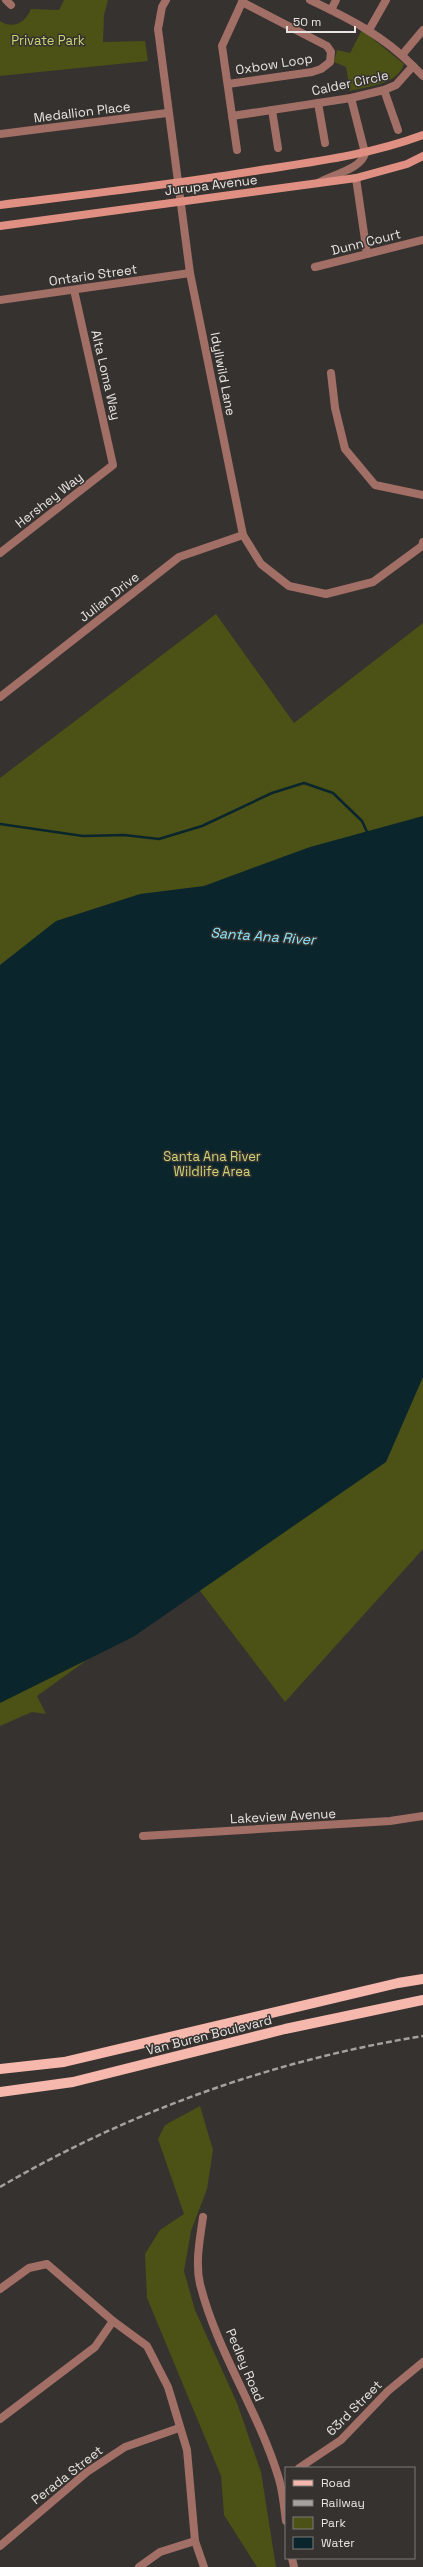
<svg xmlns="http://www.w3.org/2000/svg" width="423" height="2567" font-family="'Space Grotesk',sans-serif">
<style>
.green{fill:#4c5116}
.water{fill:#0a262c}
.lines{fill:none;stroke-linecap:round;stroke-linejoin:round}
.stream{stroke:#0a262c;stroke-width:2.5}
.minor{stroke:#a26f66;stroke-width:8}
.tertiary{stroke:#a26f66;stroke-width:8}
.secondary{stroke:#e09082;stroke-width:8}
.primary{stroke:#f6b7ac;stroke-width:10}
.rail{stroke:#a4a19e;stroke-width:2.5;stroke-dasharray:6 3;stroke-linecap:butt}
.labels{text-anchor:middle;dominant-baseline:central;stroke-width:3;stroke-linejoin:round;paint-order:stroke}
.park-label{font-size:13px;fill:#cad578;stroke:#36322f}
.street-label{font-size:13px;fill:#e7e4e2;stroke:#36322f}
.water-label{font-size:14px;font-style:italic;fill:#8ae7fe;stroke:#36322f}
</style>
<rect width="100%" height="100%" fill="#36322f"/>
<g class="green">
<path d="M64,0H108L104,15L103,42L145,41L148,61L0,76V21C13,30 26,22 31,9L59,10Z"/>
<path d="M362,30L404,64C397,85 369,86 350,91L346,67L334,62L337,50L350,53Z"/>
<path d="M216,614L294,723L423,623V1549L285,1702L194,1583L37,1696L46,1714L32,1712L0,1726V778Z"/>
<path d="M200,2106L213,2150L207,2189L191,2231L184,2271L195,2310L237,2403L261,2472L276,2567H257L224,2515L221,2476L147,2298L145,2254L160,2230L184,2214L158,2139L165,2125Z"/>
</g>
<path class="water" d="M423,816V1377L386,1462L133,1637L0,1703V965L56,921L140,894L204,886L310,847Z"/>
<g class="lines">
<path class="stream" d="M0,824L83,836L124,835L159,839L202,826L272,793L304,783L333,793L362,821L368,834"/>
<g class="minor">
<path d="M6,0L11,5"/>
<path d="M166,0L162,7L158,29L190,273L243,535L261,564L289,586L326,594L373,582L422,546L423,542"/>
<path d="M331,10L336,0"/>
<path d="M369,30L386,0"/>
<path d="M402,55L423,30"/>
<path d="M413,66L423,76"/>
<path d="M228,84L312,72L321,69L330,62L331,52L327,46L242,2"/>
<path d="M384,90L398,130"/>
<path d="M351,98L365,153"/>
<path d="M318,103L325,143"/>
<path d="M272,110L278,148"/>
<path d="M232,116L351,98L384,90L396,85L413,66C384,36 348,18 310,0"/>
<path d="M0,134L167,113"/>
<path d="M237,150L222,46L243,0"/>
<path d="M356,178L367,254"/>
<path d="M315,267L423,240"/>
<path d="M0,300L190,273"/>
<path d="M331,373L335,408L345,449L375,485L423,495"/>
<path d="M0,553L113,465L74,290"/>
<path d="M0,697L179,557L243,535"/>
<path d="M143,1836L390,1821L423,1816"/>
<path d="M203,2217C200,2239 195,2262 200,2284C217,2352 259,2412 279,2479C283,2492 284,2507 286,2521"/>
<path d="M0,2289L29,2268L47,2264L113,2321L147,2346L168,2387L187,2450L195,2541L204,2567"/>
<path d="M0,2419L95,2347L113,2321"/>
<path d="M299,2468L341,2440L388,2391L423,2362"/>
<path d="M0,2546L87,2472L125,2447L179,2428"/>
<path d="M292,2558L294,2567"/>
<path d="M139,2567L160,2552L195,2541"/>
</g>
<path class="tertiary" d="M318,183C331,175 362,169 365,153"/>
<g class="secondary">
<path d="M0,205C89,194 178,184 267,169C320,161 372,154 423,135"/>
<path d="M0,226L356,178L407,164L423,156"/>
</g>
<g class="primary">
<path d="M0,2069L64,2062L398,1983L423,1979"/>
<path d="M0,2092L73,2082L285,2029L423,2000"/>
</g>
<path class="rail" d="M0,2187C130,2111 274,2060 423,2036"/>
</g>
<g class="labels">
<g class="park-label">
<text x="48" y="40">Private Park</text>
<text x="212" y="1156">Santa Ana River<tspan x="212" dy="15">Wildlife Area</tspan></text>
</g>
<g class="street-label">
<text transform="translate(274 64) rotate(-9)">Oxbow Loop</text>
<text transform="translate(350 83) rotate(-12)">Calder Circle</text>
<text transform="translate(82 112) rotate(-7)">Medallion Place</text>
<text transform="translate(211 185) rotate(-7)">Jurupa Avenue</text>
<text transform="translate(366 242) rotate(-14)">Dunn Court</text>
<text transform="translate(93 275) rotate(-8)">Ontario Street</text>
<text transform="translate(223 374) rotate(79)">Idyllwild Lane</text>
<text transform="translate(106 375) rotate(77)">Alta Loma Way</text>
<text transform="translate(49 500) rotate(-38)">Hershey Way</text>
<text transform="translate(109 597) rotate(-38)">Julian Drive</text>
<text transform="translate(283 1816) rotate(-3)">Lakeview Avenue</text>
<text transform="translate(209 2035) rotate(-14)">Van Buren Boulevard</text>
<text transform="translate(245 2365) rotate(67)">Pedley Road</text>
<text transform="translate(354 2408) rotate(-45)">63rd Street</text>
<text transform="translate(67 2475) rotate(-38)">Perada Street</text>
</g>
<g class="water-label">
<text transform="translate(263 936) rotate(4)">Santa Ana River</text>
</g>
</g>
<rect x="285" y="2467" width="130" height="92" fill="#36322f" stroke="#7d7977"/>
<rect x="293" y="2480" width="20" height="6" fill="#f6b7ac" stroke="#7d7977"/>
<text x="321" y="2487" font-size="12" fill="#e7e4e2">Road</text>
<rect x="293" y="2500" width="20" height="6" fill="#a4a19e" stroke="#7d7977"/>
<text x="321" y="2507" font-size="12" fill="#e7e4e2">Railway</text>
<rect x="293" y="2517" width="20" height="12" fill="#4c5116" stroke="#7d7977"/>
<text x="321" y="2527" font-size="12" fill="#e7e4e2">Park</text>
<rect x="293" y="2537" width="20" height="12" fill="#0a262c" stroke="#7d7977"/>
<text x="321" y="2547" font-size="12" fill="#e7e4e2">Water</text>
<path d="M287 26v6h68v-6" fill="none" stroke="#e7e4e2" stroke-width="2"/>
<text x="293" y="26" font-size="12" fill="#e7e4e2" stroke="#36322f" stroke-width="3" paint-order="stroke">50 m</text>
</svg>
